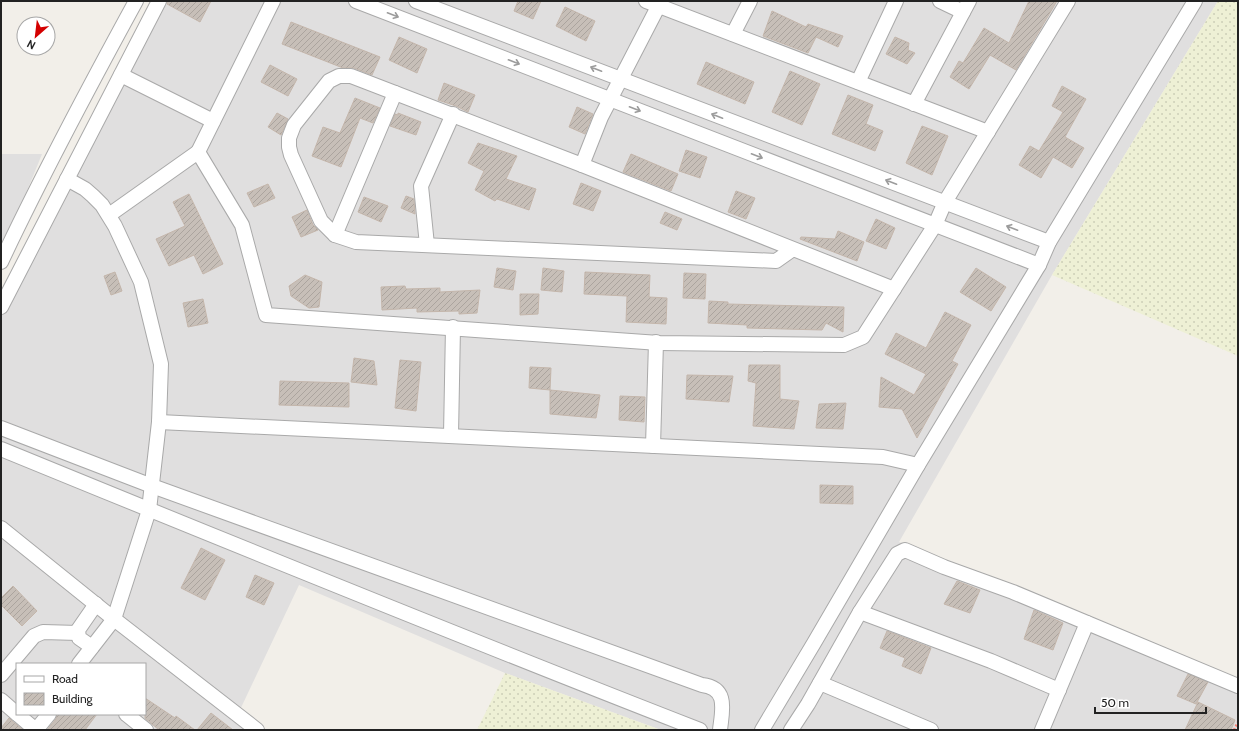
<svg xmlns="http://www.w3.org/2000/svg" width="1239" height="731" font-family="Cabin,sans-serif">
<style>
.residential{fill:#e0dfdf;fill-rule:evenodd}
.farmland{fill:url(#farmland-dots)}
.building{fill:url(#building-hatch);stroke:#c4b6ab}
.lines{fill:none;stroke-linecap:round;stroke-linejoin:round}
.minor-casing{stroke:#a9a9a9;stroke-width:16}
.path{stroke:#fa8072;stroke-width:2.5;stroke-dasharray:2 2;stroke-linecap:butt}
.minor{stroke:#fff;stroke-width:14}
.oneway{stroke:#9c9c9c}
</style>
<defs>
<pattern id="farmland-dots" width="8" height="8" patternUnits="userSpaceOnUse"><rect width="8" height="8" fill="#eef0d5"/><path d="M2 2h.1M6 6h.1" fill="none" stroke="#ccceb7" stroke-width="1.8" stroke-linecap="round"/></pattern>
<pattern id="building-hatch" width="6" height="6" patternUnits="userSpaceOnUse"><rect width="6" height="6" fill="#c7bfb8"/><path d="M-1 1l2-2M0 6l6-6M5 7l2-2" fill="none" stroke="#aba49e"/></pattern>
</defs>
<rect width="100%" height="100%" fill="#f2efe9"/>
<g class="residential">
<path d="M151,1H1218L1052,275L899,542L1238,681V730H661L505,673L299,585L238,714L258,730H1V290ZM17,664H145V714H17Z"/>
<path d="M1,154H42L1,255Z"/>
</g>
<g class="farmland">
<path d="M1218,1H1238V356L1052,275Z"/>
<path d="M505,673L661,730H477Z"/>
</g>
<g class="building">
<path d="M167,1H211L200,22L167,4Z"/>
<path d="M518,1H541L533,19L514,11Z"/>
<path d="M1029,1H1057L1016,70L990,55L969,89L950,77L959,61L963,63L984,28L1009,43Z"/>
<path d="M565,7L595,21L586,41L556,26Z"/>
<path d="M772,11L806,27L808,24L843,36L838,47L816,37L808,53L763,36Z"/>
<path d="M291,22L380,57L372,75L354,68H343L282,44Z"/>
<path d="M399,37L427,49L417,73L389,60Z"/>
<path d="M895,37L909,43L908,50L915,53L907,64L886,54Z"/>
<path d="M706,62L754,82L745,104L697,84Z"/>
<path d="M270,65L297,79L288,96L261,82Z"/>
<path d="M790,71L820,84L802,125L772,112Z"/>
<path d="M444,83L475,95L468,112L456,106L438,100Z"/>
<path d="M1062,86L1086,99L1065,137L1084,148L1072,168L1053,157L1041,178L1019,165L1030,146L1039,151L1063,112L1052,106Z"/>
<path d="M848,95L873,105L866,124L883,131L875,151L832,134Z"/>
<path d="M355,98L380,108L373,123L360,118L341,167L312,156L323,127L340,133Z"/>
<path d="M577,107L593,114L585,134L569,127Z"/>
<path d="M277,113L288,119L281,135L268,127Z"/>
<path d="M398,113L421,122L416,135L390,126L395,114L398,115Z"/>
<path d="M922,126L948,136L932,175L906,163Z"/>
<path d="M478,143L517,156L506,179L536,189L529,210L497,199L495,201L475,190L484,171L468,163Z"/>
<path d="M686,150L707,157L700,178L679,171Z"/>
<path d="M631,154L678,174L671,191L623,172Z"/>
<path d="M581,183L601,191L593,211L573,204Z"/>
<path d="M268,184L275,198L254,207L247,193Z"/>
<path d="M736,191L755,198L746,219L728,212Z"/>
<path d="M189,194L223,264L203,274L194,255L169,266L156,239L185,226L173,202Z"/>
<path d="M406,196L414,199L415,214L401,208Z"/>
<path d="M364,197L388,206L381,222L358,212Z"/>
<path d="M307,210L313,225L318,230L301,237L292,217Z"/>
<path d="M665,212L682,219L677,230L660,223Z"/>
<path d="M876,219L895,228L886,249L866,241Z"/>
<path d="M838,231L864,242L857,261L800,239L801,237L835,239Z"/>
<path d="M497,268L516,271L513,290L494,287Z"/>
<path d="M543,268L564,271L562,292L541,290Z"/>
<path d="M976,268L1006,287L991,311L960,292Z"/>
<path d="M115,272L122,291L111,295L104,276Z"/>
<path d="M585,272L650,275L649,297L667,298L666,324L626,322L627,296L584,294Z"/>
<path d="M684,273L706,274L705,299L683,298Z"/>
<path d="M305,275L322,282L319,307L309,308L291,296L289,286Z"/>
<path d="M405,286L406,289L440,288V292L480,290L477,313L459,314V311L417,312V308L382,310L381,287Z"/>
<path d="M520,294H539L538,314L520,315Z"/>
<path d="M203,299L208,323L188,327L183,303Z"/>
<path d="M709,301L728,302V304L844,307L843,332L826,323L822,330L747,328V325L708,323Z"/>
<path d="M945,312L971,325L952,361L958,364L917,438L902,409L879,407L881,377L914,395L926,374L885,354L896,333L926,348Z"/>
<path d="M354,358L374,361L377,385L351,382Z"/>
<path d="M400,360L421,362L416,411L395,408Z"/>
<path d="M749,365H780V399L799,401L794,429L753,426L756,383L748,381Z"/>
<path d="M530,367L551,368L550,390L529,388Z"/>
<path d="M687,375L733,376L729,402L686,399Z"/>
<path d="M280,381L349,383V407L279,405Z"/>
<path d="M550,390L600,395L596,418L550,414Z"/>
<path d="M620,396L645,397L644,422L619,420Z"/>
<path d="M846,403L843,429L816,428L819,404Z"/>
<path d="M820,485L853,486V504L820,503Z"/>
<path d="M201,548L225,560L205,600L181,588Z"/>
<path d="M255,575L274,583L264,605L246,597Z"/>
<path d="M957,581L980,590L970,613L944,604Z"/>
<path d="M13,586L37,611L22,626L1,605V598Z"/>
<path d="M1034,610L1063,623L1053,650L1024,639Z"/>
<path d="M887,631L931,648L921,674L902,666L905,658L880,648Z"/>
<path d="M1188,674L1208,682L1196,704L1177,696Z"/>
<path d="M145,698L175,718L176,716L195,730H159L145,718Z"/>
<path d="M1198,702L1235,720L1231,730H1185Z"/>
<path d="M211,713L233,730H197Z"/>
<path d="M57,714H97L85,730H47L56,719Z"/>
<path d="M9,718L11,720L23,730H1V728Z"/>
</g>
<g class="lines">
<g class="minor-casing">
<g id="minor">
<path d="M273,1L198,152L242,225L266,315L659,343L844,345L863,337L935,225L945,202L1068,1"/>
<path d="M356,1L1039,265"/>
<path d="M416,1L1049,242"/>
<path d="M646,1L988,132"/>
<path d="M940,1L963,12"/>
<path d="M733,34L750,1"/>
<path d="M121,75L213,121"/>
<path d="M858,82L896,1"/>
<path d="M914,104L969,1"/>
<path d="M582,165L601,117L661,1"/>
<path d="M67,179L85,189L93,196L102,205L115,226L141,282L161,364L159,422L149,510L114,619L79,664"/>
<path d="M109,215L198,152"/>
<path d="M335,235L395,93"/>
<path d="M427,245L421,186L453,114"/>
<path d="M793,249L776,261L356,242L335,235L321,221L291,155L289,147V138L294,125L329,81L339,76H351L582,165L894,289"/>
<path d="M1,262C43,173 89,87 136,1"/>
<path d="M1,307L159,1"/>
<path d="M159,422L883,457L918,465"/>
<path d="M1,428L152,486L702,685C729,688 722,711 720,730"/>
<path d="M451,435L453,327"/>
<path d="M653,446L656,342"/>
<path d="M1,449C233,544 466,639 700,730"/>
<path d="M1,528L114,619L257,730"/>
<path d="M860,612L991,661L1059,690"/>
<path d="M92,647L79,638L78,630L96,604"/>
<path d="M1,675L34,636L43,632L78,633"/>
<path d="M820,683L931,730"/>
<path d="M1,700L17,714"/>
<path d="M17,714L36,730"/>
<path d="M126,714L146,730"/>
<path d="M36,730L49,714"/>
<path d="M762,730L814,643L918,465L1039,265L1049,242L1195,1"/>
<path d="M791,730L808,704L860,612L897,554L905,550L944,567L1013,592L1238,686"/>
<path d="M1042,730L1087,623"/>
</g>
</g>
<path class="path" d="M1234,730L1238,722"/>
<use href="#minor" class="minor"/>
</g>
<defs><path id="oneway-shaft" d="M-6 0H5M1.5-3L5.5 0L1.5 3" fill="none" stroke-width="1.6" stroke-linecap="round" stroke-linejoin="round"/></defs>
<g class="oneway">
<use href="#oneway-shaft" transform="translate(393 15) rotate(21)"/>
<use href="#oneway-shaft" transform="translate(514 62) rotate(21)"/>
<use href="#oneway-shaft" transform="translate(596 69) rotate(-159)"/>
<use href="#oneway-shaft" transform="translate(635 109) rotate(21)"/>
<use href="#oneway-shaft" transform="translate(717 116) rotate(-159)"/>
<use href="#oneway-shaft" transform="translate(757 156) rotate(21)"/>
<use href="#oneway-shaft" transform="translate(891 182) rotate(-159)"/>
<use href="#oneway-shaft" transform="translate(1012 228) rotate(-159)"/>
</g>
<rect width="1239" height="731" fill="none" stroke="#222222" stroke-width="4"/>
<rect x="16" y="663" width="130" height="52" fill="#ffffff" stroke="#a7a7a7"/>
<rect x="24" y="676" width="20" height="6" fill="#ffffff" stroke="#a7a7a7"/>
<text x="52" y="683" font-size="12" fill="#222222">Road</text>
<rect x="24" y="693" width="20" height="12" fill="url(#building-hatch)" stroke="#a7a7a7"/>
<text x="52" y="703" font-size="12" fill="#222222">Building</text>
<g transform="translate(36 36) rotate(208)"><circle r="19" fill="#ffffff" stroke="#a7a7a7"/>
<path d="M0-3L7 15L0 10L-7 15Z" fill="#d40000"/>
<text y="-6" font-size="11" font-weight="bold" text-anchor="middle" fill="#222222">N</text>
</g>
<path d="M1095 707v6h111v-6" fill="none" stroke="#222222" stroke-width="2"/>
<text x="1101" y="707" font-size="12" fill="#222222" stroke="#ffffff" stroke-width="3" paint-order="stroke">50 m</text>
</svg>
